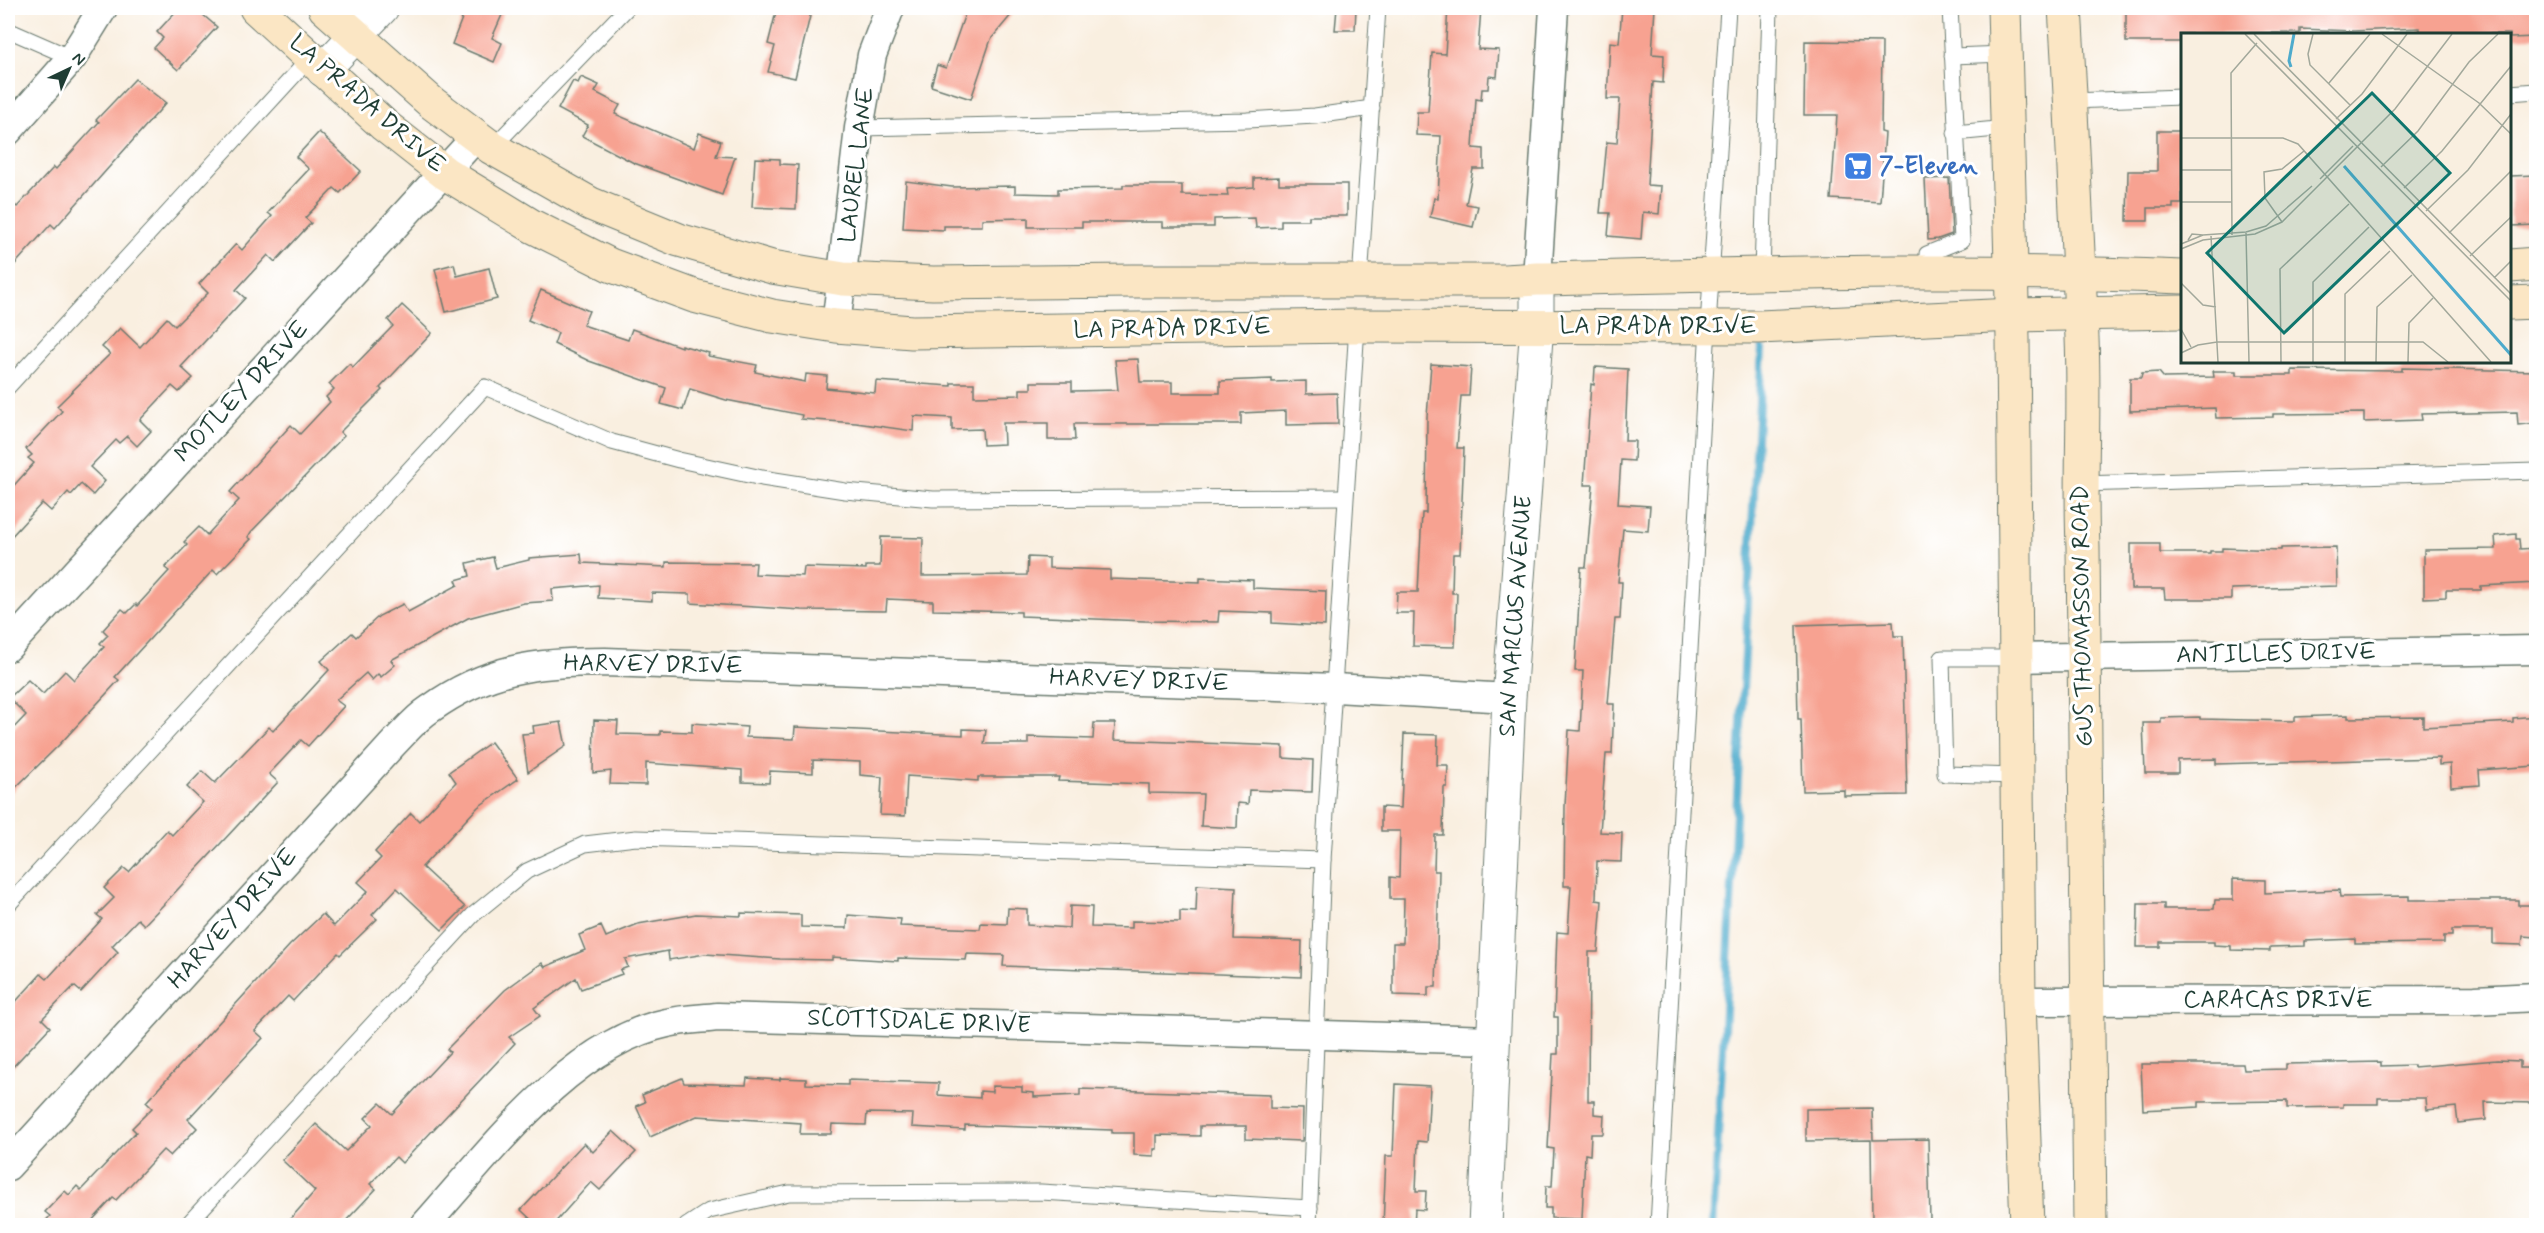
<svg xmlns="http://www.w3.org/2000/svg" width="2544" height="1233" font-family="Mynerve,sans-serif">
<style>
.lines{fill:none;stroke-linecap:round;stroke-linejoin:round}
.stream{stroke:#4eabcc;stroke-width:8}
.building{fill:#f7a291}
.service-casing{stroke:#6b7b70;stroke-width:17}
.minor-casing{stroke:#6b7b70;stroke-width:31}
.tertiary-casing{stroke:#6b7b70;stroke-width:35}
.secondary-casing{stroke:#6b7b70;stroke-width:35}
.service{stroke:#fff;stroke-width:15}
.minor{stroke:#fff;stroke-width:28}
.tertiary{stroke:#fff;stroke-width:33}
.secondary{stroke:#fbe6c4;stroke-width:33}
.labels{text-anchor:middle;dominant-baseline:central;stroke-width:6;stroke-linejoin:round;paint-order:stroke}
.street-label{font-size:24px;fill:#1f3d34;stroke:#fff}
.shop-label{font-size:24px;font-weight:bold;fill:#366cbe;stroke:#fff;text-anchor:start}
.inset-river{fill:none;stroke:#4eabcc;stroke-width:3}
.inset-road{fill:none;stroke:#a2a89b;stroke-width:1.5}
.view{fill:#0f766e;fill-opacity:0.15;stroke:#0f766e;stroke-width:3}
.inset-edge{fill:none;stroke:#1f3d34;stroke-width:3}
</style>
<rect width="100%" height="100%" fill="#fff"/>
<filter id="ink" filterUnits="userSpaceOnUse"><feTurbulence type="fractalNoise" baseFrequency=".0167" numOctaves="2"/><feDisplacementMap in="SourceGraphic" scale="12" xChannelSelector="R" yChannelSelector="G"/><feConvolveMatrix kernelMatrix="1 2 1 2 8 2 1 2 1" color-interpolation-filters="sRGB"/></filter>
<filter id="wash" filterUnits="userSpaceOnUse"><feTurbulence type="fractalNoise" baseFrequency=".008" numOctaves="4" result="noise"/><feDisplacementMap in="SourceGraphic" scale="24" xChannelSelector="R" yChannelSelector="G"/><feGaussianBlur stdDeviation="1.35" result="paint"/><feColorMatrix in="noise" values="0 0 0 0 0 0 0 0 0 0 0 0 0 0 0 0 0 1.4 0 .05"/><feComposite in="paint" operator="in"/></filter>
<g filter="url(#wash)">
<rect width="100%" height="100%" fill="#f9efe0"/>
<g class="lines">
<path class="stream" d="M1713,1226L1762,349"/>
</g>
<g id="blocks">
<g class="building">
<path d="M179,8H195L217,27L178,70L154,48L163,38L157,32Z"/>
<path d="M466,8H505L492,38L502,43L494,62L452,44Z"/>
<path d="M777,8H812L795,78L768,72L775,46L768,44Z"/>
<path d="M967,8H1017L991,39L971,99L931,86L937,65L946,68Z"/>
<path d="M1337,8H1356L1355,30H1335Z"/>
<path d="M1448,8H1481L1478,49L1499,50L1497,77L1489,76L1488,89H1482L1481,100L1476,99L1473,148L1484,149V169H1473L1466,204L1478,206L1473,227L1430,217L1434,198H1438L1441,136L1416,135L1417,112H1428L1432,53L1445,54Z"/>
<path d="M1622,8H1655L1652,54L1664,55L1663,83L1653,82L1647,185L1661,186L1659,214L1643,212L1641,239L1608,236L1610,213H1600L1607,142L1617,143L1620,99H1607L1610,42L1619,43Z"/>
<path d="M2126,8H2536V37L2510,38V34H2420V28L2353,31L2300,29V33L2180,34V42H2126Z"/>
<path d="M1805,41L1882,42L1881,132L1885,133L1880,202L1831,199L1837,115H1804Z"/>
<path d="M581,77L599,85L595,92L620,105L615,114L694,148L699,133L721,141L716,156L735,157L722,195L634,163L582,136L588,125L558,109L573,81L578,83Z"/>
<path d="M135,79L166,103L55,228L51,224L8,272V199L17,207L54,167L56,169L99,122L96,120Z"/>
<path d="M2157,131H2182V204H2173V208H2148V221H2127L2128,171H2157Z"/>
<path d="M319,132L361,171L340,193L334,188L305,218L311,223L275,262L268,255L236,290L245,298L181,367L193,378L179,392L172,386L140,420L151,431L137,446L127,436L119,443L116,440L90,467L105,481L93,495L81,484L71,495L68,492L51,511L42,503L8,540V492L34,463L28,458L32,455L26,449L62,411L57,406L110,354L102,347L120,328L140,347L167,318L175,326L208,293L199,284L236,244L242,250L272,216L268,213L309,169L296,157Z"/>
<path d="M755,158L780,159V164L798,165L796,209L752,207Z"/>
<path d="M2536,175V225L2511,226L2510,176Z"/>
<path d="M1279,177V184H1347V216H1309V220H1281V227L1256,228L1255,218L1214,219V227H1163V222H1082V227H1028V218L982,219V226H944V230L903,228L906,181L952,187L1015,186V193L1058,194V189L1123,188V185H1182V195L1228,196L1227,189L1254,187V178Z"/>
<path d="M1949,178L1952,234L1938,239L1928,240L1925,179Z"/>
<path d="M454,264L457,276L489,268L497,299L446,312L435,269Z"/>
<path d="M541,290L589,311L583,325L628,340L632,329L681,347V345L709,353L708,356L757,365L755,372L805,382L806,374L827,376L826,388L875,393L876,381L951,386V383H974V396L1020,395V389H1031V382H1072V391L1118,390L1115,360L1138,359L1140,382H1172V393H1220V381L1272,379V382L1306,381V394L1337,393L1338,424L1286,425V411L1241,413V424H1074L1075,440H1048V423H1003L1004,444L983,445L982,429L952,430V418L914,416L913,431L856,423L801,419L802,415L726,400L690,389L683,410L661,404L666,388L589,361L554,344L558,333L528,320Z"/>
<path d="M402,305L432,333L380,388L382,390L340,432L344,436L251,532L248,537L251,539L217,574L213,570L115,677L119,680L59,745L8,795V734L26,715L9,698L28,680L43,694L65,671L74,680L104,647L100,643L108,635L103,630L122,609L127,613L136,604L137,606L169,571L165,568L187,545L184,542L199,527L207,535L239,500L230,492L291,425L300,434L330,402L326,397L334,389L329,384L349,364L353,367L393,326L388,320Z"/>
<path d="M1431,364L1471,367L1469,396H1461L1457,448H1464L1460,554H1453L1452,593H1457L1455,647L1413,646L1414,613H1396L1397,592H1418L1422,513H1426L1427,417Z"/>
<path d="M1595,367L1628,369L1625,441H1635L1634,461L1621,460L1618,504L1650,506L1648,531L1623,529L1618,582H1622L1620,619H1615L1608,704H1614L1612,754H1606L1600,832L1622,833L1621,862L1597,861L1596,900L1602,901L1598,952H1589L1588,1101H1594V1114L1604,1115L1603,1134H1591L1590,1155L1585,1154L1582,1219L1551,1218V1208H1545L1546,1186H1552L1554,1149L1548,1148L1553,1054H1558V1017H1554L1557,932L1568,933L1571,886H1564L1565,806L1569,730L1580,731L1583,671H1575L1581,567H1586L1593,485H1584L1591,384L1594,385Z"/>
<path d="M2402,368L2536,371V423L2518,425L2517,412L2421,414L2422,420L2364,422V413L2273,414V417L2216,418L2215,408L2130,411V378H2141L2142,373L2159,372L2164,378L2214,377L2213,371H2236V375H2292V370L2402,371Z"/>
<path d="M2516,534V539H2519L2520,549L2536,548V583L2481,586V590H2446V597L2424,598V550L2496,549L2495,536Z"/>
<path d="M881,537L923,538L922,576L1027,575L1028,557L1049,558V568L1110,570V579L1200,582V578L1253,580V588L1326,591L1325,626L1272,623V613L1219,611L1218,622L1145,621L1021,616V612L933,610V601L887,599L886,611L802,610L690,603V594L652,593V601L598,598L599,585L552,589L553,601L524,603L468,618L391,660L395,665L381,677L378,674L372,680L366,673L336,700L344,706L308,746L301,740L269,774L278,782L165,903L144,925L138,919L112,946L118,952L81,992L74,986L42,1019L50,1027L8,1072V1010L41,974L47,979L102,919L97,915L114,898L104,888L124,868L129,872L167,830L172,835L203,802L187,787L202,771L215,783L269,727L273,731L329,670L321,661L352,633L356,637L379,616L403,604L408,612L458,585L456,580L470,576L467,563L493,557L496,568L529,560V558L581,554L582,563L666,567V562L756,563L755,574L803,576L804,567L866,569V566H880Z"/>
<path d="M2131,544H2160V553H2210V551H2222V548L2281,550V548L2336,547L2337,586L2231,589V599H2165L2164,589H2131Z"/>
<path d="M1893,622L1894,636H1903L1907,795L1844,796V790L1803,791L1801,719H1798L1796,625Z"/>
<path d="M2348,715V718L2423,717V727L2513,722V718L2536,716V766L2479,770L2480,785L2451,787L2450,764L2439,765V758L2216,764V759L2178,760V773H2145L2143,723H2161V718L2200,717V719L2295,721V717Z"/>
<path d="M594,720L618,721L617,734L660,735V731L692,732V723L747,727L746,737L794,739L795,727L963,735V729L986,730L984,744H1028V737L1093,739L1094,723H1115L1114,740L1283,746V758L1313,760L1312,792L1249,790L1248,804L1238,803L1237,828L1201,826L1203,794L1149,793V784L1058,781L1059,777H978V781L907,776L905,816L880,815L882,777L860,775V762L813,760V773L770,771L769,783L742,782V770L646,763V785L610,784L611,771L593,773Z"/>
<path d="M561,722L566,746L528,772L522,734L534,733L533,726Z"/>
<path d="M1404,734L1438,735L1437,765H1448L1447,787H1444L1443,835H1435L1434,871H1439L1436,987H1428V996L1393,995V943H1403L1404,899H1390V877L1399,878L1400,831H1381V807L1401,808Z"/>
<path d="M491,742L518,779L478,807L422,867L465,907L442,930L397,888L372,915L377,919L340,955L338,953L293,1001L288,996L255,1031L263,1038L188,1119L197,1128L170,1156L163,1150L116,1200L113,1198L87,1226H41L50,1216L45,1212L65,1191L69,1195L77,1186L81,1190L136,1132L132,1128L152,1108L146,1102L290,945L323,914L334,926L368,891L358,882L381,858L375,852L411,813L419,821L456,782L449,772Z"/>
<path d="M2233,879L2265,880V893L2339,890L2340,897L2409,896V900H2518V905H2536V937L2523,936L2522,945L2493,944V930H2452V936H2444V943L2355,944V939L2305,941V946L2270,947V951L2231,950V946L2214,945V942H2160V947H2137L2138,904H2164V909H2214L2215,900H2233Z"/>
<path d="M1197,885L1236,887L1234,939L1302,941L1301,977L1003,966L1004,955L967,954L966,960L898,958V961L832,957V960L780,959L705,954L669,960L668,951L625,959L628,967L620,970L622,974L581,989L576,978L534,1008L540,1016L509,1037L515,1043L402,1163L396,1157L370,1184L376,1189L341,1226H284L315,1191L282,1160L316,1124L346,1151L372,1125L365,1118L380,1103L392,1114L450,1052L447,1049L505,990L542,963L545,967L585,950L579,935L601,926L606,937L638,924L696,914L741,916V913L801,915V927L847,928L848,915L901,919L900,926L980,929L981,923L1007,924L1008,908L1027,909V925L1069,928L1070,906L1092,907L1091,927L1132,928V921L1180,922V911L1196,912Z"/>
<path d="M2497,1060L2520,1061V1068H2528V1072H2536V1103L2485,1102L2486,1120L2458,1123L2456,1107L2427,1110L2426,1098H2378V1104H2343V1107L2287,1108V1101L2199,1102V1107L2143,1110L2141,1064H2243L2244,1070L2286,1069V1064L2381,1062V1066L2414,1065V1067Z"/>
<path d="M682,1078L684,1083L746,1085L747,1078L780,1080V1078L806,1079V1084L848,1085V1080L939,1083L938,1095L980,1098V1091L992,1092V1086L1022,1087V1092L1034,1093V1097L1080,1095V1089L1270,1095V1108L1303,1109L1302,1141L1246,1139V1126H1200V1136L1157,1135V1149H1154V1156L1134,1155V1133H1112V1130L965,1125V1130L912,1127L913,1114L867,1113L866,1125L832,1124L831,1134H800L801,1123L697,1116L650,1137L636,1106L645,1102L642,1095Z"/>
<path d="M1396,1084L1430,1086L1427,1142L1418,1141L1416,1191H1426L1425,1210L1415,1209L1414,1226H1383L1386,1156H1393Z"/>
<path d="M1872,1108L1873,1140L1928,1139L1930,1220L1872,1221L1871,1140L1806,1141V1109Z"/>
<path d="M613,1131L636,1152L600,1190L591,1182L552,1226H538L521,1210L584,1143L593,1152Z"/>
</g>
</g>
</g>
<g filter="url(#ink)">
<use href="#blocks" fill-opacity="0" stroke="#6b7b70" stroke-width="1.5"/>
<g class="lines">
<g class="service-casing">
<g id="service">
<path d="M8,30L72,58"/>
<path d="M1952,56L2005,54"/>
<path d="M2510,93L2536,91"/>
<path d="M2071,101L2182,97"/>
<path d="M859,128L1247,120L1315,116L1372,108"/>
<path d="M1955,133L2007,128"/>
<path d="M492,148L627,8"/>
<path d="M1928,273L1927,254L1962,240L1950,8"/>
<path d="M1762,274L1770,8"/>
<path d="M1360,281L1378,8"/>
<path d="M8,387L310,58"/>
<path d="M2080,484L2536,471"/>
<path d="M2016,658H1942L1945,774L2018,776"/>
<path d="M8,905L485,387L612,442L679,460L762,478L845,491L933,499L1345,497"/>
<path d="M186,1226L473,915L527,871L585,844L636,838L1323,860"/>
<path d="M686,1226L709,1211L789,1193L1041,1192L1310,1208"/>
<path d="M1309,1226L1323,860L1357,326"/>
<path d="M1658,1226L1708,326L1728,8"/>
</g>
</g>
<g class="minor-casing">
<g id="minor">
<path d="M8,131L72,58L103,8"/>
<path d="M1537,279L1554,8"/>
<path d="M836,326L859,128L872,55L890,8"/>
<path d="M8,647L476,137"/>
<path d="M2016,658L2536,650"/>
<path d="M2019,1001L2475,1000L2536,997"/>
<path d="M8,1166L393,744C405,732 416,718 430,709C487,668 537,662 605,662L1335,688L1509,698"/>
<path d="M424,1226C488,1155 570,1043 667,1023C684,1019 701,1019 718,1017L1493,1040"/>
</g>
</g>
<g class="tertiary-casing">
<g id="tertiary">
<path d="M323,70L382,8"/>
<path d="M1485,1226L1509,698L1537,325V279"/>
</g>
</g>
<g class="secondary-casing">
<g id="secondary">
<path d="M256,8L384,125L445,173L532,226L610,265L694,296L772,316L836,326L912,332L1357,326L1759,327L2013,315L2182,312"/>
<path d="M325,8L432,103L492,148L591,204L679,240L772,267L843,279L933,283L1132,281H1505L1537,279C1752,274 1968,267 2182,277"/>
<path d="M2004,8L2013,338L2019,1001L2027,1226"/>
<path d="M2065,8C2072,118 2077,228 2082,338C2085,408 2080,478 2083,547L2090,1226"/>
<path d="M2510,266L2536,264"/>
<path d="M2510,303L2536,302"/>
</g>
</g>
<use href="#service" class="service"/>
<use href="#minor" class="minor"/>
<use href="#tertiary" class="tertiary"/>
<use href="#secondary" class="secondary"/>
</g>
</g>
<defs>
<g id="supermarket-square" transform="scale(1.5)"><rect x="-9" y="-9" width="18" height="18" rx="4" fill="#3f7fe0" stroke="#fff"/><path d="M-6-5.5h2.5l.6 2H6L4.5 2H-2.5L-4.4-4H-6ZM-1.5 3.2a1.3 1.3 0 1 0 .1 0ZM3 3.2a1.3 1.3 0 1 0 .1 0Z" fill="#fff"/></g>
</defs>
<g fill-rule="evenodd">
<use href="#supermarket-square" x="1858" y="166"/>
</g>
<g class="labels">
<g class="street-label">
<text transform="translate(367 104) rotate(41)">LA PRADA DRIVE</text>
<text transform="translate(857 165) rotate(-83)">LAUREL LANE</text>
<text x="1658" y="326">LA PRADA DRIVE</text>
<text transform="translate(1172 329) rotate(-1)">LA PRADA DRIVE</text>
<text transform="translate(242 392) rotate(-47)">MOTLEY DRIVE</text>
<text transform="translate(1516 616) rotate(-86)">SAN MARCUS AVENUE</text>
<text transform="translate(2083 616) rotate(-91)">GUS THOMASSON ROAD</text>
<text transform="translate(2276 654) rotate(-1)">ANTILLES DRIVE</text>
<text transform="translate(653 665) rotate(1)">HARVEY DRIVE</text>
<text transform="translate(1139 681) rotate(2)">HARVEY DRIVE</text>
<text transform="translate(233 919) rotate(-48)">HARVEY DRIVE</text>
<text x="2278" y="1000">CARACAS DRIVE</text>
<text transform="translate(919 1022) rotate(2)">SCOTTSDALE DRIVE</text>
</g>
<g class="shop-label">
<text x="1879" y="166">7-Eleven</text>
</g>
</g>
<g transform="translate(2181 33)">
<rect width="330" height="330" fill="#f9efe0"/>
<path class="inset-river" d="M110,34L108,28L113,1M163,133L330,322"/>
<path class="inset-road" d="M64,1L330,268M73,1L330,261M132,1L127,21L129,32L169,72M201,1L298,70L330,101M148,50L189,1M155,86L181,61L226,1M0,105H102L117,111L310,329M200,134L237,98L288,29L317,1M0,137H51M139,146L172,113M223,155L261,118L330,33M0,169H51M245,178L287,137L330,81M101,189L84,165L83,139L101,136L123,118M65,200L68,329M268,200L330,138M51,202L50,40L76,10M30,203L37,329M7,207L11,201L22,202M0,211L22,202L65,199L85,193L131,153M0,216L22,207L74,201L101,189L214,76L271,1M289,223L330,184M313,245L330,228M0,250L22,272L35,274M0,296L10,314M0,320L17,312L36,309H242L267,329M100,329L99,236L168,171M132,329V249L188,194M164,329V261L209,218M195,329L196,274L231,242M227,329L228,290L252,265"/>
<path class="view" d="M191,60L269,140L103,300L26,220Z"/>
<rect width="330" height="330" class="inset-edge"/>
</g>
<rect width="2544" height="1233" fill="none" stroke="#fff" stroke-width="30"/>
<g transform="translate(69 69) rotate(44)" stroke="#ffffff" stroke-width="4.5" paint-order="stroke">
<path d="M0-4.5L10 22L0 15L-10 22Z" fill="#1f3d34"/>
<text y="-9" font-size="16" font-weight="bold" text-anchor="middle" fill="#1f3d34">N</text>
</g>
</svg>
